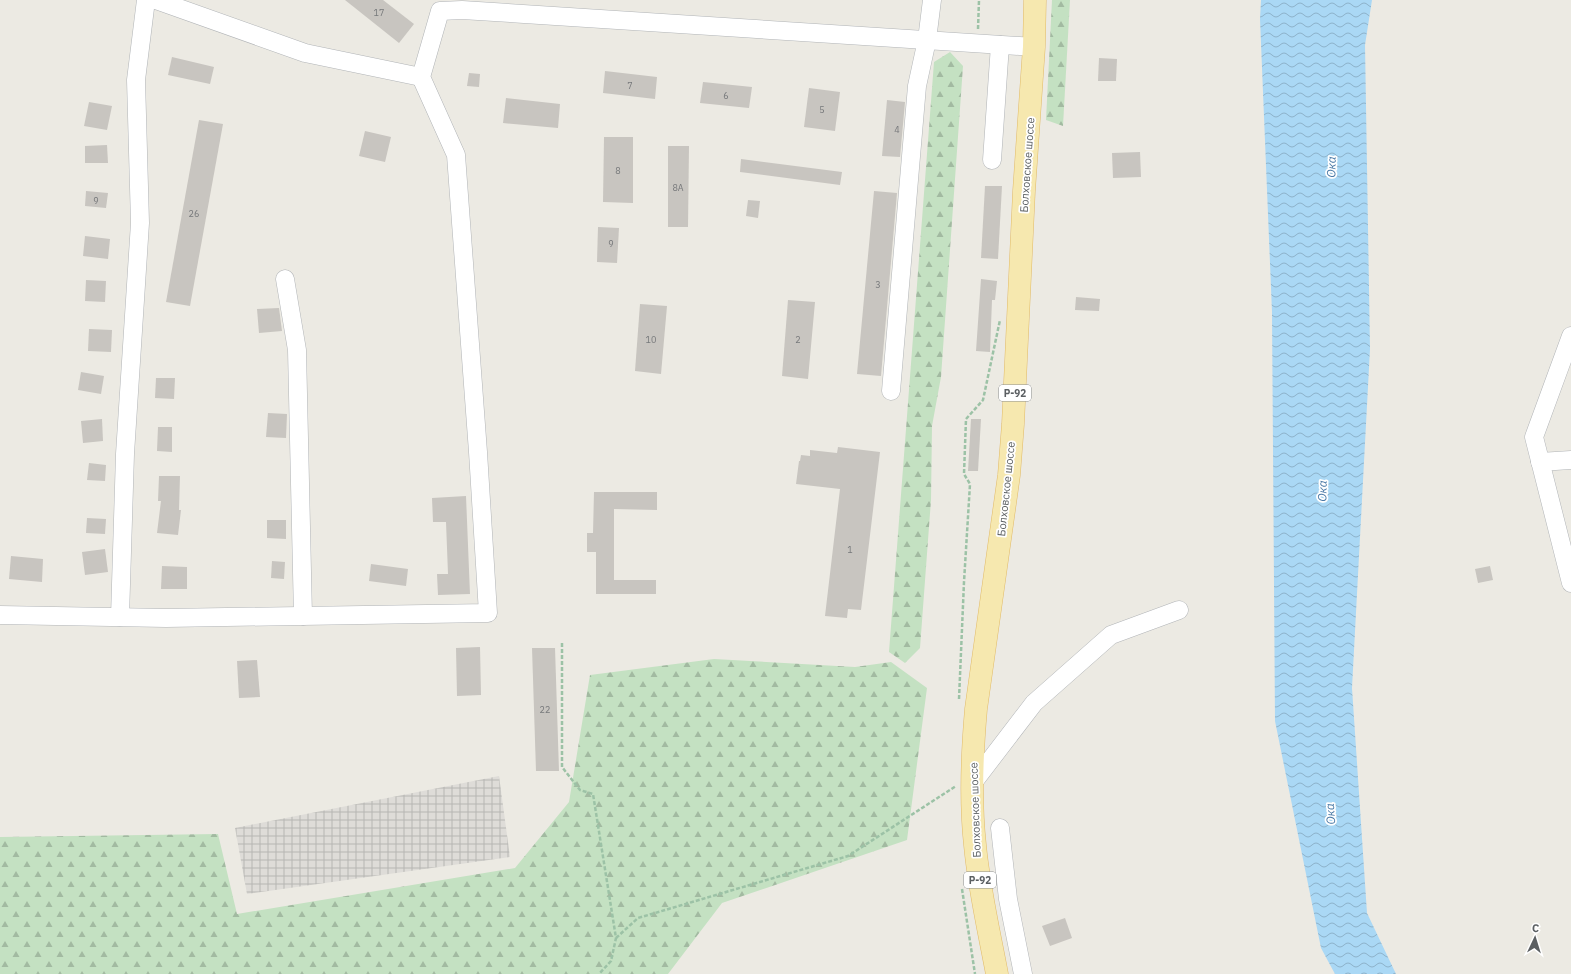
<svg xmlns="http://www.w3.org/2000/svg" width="1571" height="974" font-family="'IBM Plex Sans',sans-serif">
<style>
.industrial{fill:url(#industrial-grid)}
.forest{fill:url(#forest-firs)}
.water{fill:url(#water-waves)}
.building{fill:#c8c5c0}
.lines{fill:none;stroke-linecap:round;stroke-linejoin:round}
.minor-casing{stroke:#b1b4b7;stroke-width:19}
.major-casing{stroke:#e1ba67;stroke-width:23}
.path{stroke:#9cc2a6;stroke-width:2.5;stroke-dasharray:4 2;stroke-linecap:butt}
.minor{stroke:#fff;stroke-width:18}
.major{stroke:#f6e8af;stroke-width:22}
.labels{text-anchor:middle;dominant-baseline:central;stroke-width:3.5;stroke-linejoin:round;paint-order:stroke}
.number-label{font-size:9px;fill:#76787a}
.shield{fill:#fff;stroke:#8c8f91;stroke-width:1}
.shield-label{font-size:10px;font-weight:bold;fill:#5b5f62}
.street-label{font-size:11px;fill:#5b5f62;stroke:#fff}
.water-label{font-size:12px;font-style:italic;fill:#4a79a6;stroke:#fff}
</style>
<defs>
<pattern id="industrial-grid" width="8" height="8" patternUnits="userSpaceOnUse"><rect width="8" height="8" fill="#dedcd8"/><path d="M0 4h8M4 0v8" fill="none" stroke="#b7b6b3"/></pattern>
<pattern id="forest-firs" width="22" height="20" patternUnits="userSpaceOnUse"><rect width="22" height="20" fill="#c4e1c2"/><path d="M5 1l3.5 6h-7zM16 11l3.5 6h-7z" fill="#a2baa1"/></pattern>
<pattern id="water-waves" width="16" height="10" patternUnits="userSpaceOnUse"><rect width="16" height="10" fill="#aad8f5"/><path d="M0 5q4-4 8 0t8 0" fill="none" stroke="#8db2ca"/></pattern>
</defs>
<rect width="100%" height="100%" fill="#eceae3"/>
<path class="industrial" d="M499,776L510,857L247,894L235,828Z"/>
<g class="forest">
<path d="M1052,0H1070L1063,126L1046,120Z"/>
<path d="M950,52L963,66L941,377L932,426L931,500L920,648L905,663L889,652L934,62Z"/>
<path d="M714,659L855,667L891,662L927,688L907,840L722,903L668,974H0V837L218,834L237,914L515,868L569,802L590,675Z"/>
</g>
<path class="water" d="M1261,0H1372L1365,45L1370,349L1352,688L1367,913L1396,974H1335L1321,948L1275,721L1272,312L1260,19Z"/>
<g class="building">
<path d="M345,0H383L414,24L399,43Z"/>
<path d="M172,57L214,67L210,84L168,75Z"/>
<path d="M1099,58L1117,59L1116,81H1098Z"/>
<path d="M605,71L657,77L655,99L603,93Z"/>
<path d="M469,73L480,74L479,87L467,86Z"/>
<path d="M703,82L752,87L749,108L700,103Z"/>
<path d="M809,88L840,92L835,131L804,127Z"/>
<path d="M506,98L560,104L558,128L503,123Z"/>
<path d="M887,100L905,102L900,157L882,156Z"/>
<path d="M89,102L112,106L107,130L84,126Z"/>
<path d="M199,120L223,124L190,306L166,302Z"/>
<path d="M365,131L391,137L385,162L359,156Z"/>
<path d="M604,137H633V203L603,202Z"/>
<path d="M107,145L108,163H85V146Z"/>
<path d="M668,146H689L688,227H668Z"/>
<path d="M1140,152L1141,177L1113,178L1112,153Z"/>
<path d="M741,159L842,172L840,185L740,172Z"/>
<path d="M985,186H1002L998,259L981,258Z"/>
<path d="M86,191L108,193L106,208L85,206Z"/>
<path d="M874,191L897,193L881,376L857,374Z"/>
<path d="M748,200L760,201L758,218L746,216Z"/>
<path d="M598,227L619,228L617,263L597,262Z"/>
<path d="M85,236L110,239L108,259L83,256Z"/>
<path d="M981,279L997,281L995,300H992L990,352L976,351Z"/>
<path d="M86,280L106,281L105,302L85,301Z"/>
<path d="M1076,297L1100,299L1099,311L1075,310Z"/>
<path d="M788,300L815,302L808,379L782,376Z"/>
<path d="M640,304L667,306L661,374L635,371Z"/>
<path d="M279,308L282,331L259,333L257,309Z"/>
<path d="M89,329L112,330L111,352L88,351Z"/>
<path d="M81,372L104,376L101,394L78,390Z"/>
<path d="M156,378H175L174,399L155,398Z"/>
<path d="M268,413L287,414L286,438L266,437Z"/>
<path d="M102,419L103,441L83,443L81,421Z"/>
<path d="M971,419H981L978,471H968Z"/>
<path d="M158,427H172V452L157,451Z"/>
<path d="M838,447L880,452L861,610L848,609L847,618L825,616L840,489L796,484L799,461H800L801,455L810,456V450L837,453Z"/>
<path d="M89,463L106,465L105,481L87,480Z"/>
<path d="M159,476H180L179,510H181L178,535L157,533L161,501H158Z"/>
<path d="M594,492H657V510L614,509V580H656V594H596V552H587V533H593Z"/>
<path d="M466,496L470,594L438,595L437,574H448L446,522H433L432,498Z"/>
<path d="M87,518L106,519L105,534L86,533Z"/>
<path d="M267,520H286V539L267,538Z"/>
<path d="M105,549L108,572L85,575L82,552Z"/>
<path d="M11,556L43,559L42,582L9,579Z"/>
<path d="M272,561L285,562L284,579L271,578Z"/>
<path d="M371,564L408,569L406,586L369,581Z"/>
<path d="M162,566L187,567V589H161Z"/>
<path d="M1490,566L1493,580L1478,583L1475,569Z"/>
<path d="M480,647L481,695L457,696L456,648Z"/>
<path d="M532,648H555L559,771H536Z"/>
<path d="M257,660L260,697L239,698L237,661Z"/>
<path d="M1065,918L1072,938L1050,946L1042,926Z"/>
</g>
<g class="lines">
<g class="minor-casing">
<g id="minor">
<path d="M156,0L305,53L421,77"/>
<path d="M992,160L1000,45"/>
<path d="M285,279L297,350L303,616"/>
<path d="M1571,336L1534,437L1571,583"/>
<path d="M891,391L917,86L927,40L932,0"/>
<path d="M1540,462L1571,460"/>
<path d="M0,615L166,618L488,613L478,452L456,155L421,77L440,11L462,10L1034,47"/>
<path d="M120,617L125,454L140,223L136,80L146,0"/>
<path d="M972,784L1034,703L1111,635L1179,610"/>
<path d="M1000,828L1008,899L1023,974"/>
</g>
</g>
<g class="major-casing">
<path id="major" d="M997,974C989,931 979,889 975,845C970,800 972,754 976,709L1009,475L1013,424L1024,191L1034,47L1035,0"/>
</g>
<g class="path">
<path d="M978,29L979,0"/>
<path d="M562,643V767L580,790L593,794L616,938L611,961L599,974"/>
<path d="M959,699L964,582L970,484L964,474L966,419L983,400L1000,320"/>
<path d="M962,889L975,974"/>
<path d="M616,938L638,918L848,856L956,786"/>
</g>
<use href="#minor" class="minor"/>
<use href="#major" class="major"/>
</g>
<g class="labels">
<g class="number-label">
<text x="379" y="12">17</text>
<text x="630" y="85">7</text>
<text x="726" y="95">6</text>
<text x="822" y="109">5</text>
<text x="897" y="129">4</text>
<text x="618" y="170">8</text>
<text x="678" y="187">8А</text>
<text x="96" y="200">9</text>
<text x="194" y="213">26</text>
<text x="611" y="243">9</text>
<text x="878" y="284">3</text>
<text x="651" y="339">10</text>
<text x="798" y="339">2</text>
<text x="850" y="549">1</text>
<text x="545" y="709">22</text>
</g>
<g class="shield">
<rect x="999" y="385" width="32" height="16" rx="3"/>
<rect x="964" y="872" width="32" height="16" rx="3"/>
</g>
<g class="shield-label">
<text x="1015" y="393">Р-92</text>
<text x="980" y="880">Р-92</text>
</g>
<g class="street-label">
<text transform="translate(1027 165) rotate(-86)">Болховское шоссе</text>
<text transform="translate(1006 489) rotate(-84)">Болховское шоссе</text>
<text transform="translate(975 810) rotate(-92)">Болховское шоссе</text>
</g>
<g class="water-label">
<text transform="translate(1331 167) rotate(-88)">Ока</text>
<text transform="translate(1322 491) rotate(-88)">Ока</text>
<text transform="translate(1330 814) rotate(-94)">Ока</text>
</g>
</g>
<g transform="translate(1535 938) rotate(4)" stroke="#ffffff" stroke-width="3" paint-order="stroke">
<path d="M0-3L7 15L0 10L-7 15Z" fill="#5b5f62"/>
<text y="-6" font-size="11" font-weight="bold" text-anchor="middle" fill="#5b5f62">С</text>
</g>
</svg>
